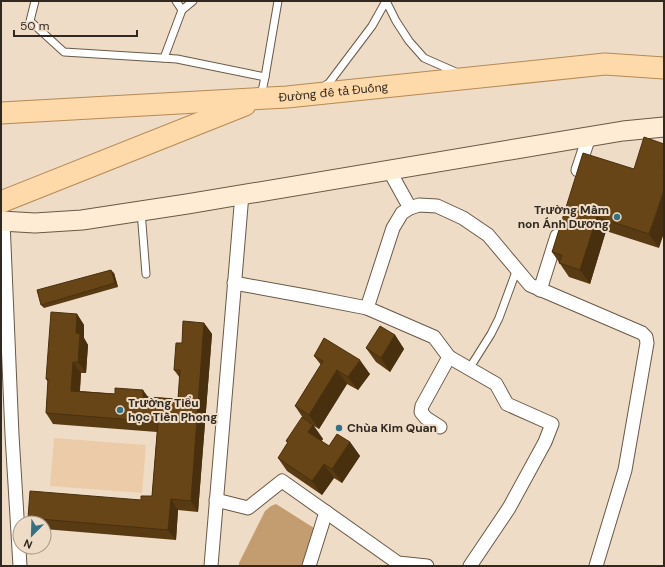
<svg xmlns="http://www.w3.org/2000/svg" width="665" height="567" font-family="'DM Sans',sans-serif">
<style>
.green{fill:#eccca8}
.water{fill:#c39d6f}
.lines{fill:none;stroke-linecap:round;stroke-linejoin:round}
.lane-casing{stroke:#695946;stroke-width:9}
.street-casing{stroke:#695946;stroke-width:15}
.secondary-casing{stroke:#695946;stroke-width:21}
.primary-casing{stroke:#b58a55;stroke-width:23}
.lane{stroke:#fff;stroke-width:7}
.street{stroke:#fff;stroke-width:13}
.secondary{stroke:#feecd4;stroke-width:19}
.primary{stroke:#fed9aa;stroke-width:21}
.wall{fill:#593b13}
.shaded-wall{fill:#48300f}
.building{fill:#674516;stroke:#48300f}
.poi-dot{fill:#327286;stroke:#efdcc6;stroke-width:1.5}
.labels{text-anchor:middle;dominant-baseline:central;stroke-width:4;stroke-linejoin:round;paint-order:stroke}
.street-label{font-size:12px;fill:#302921;stroke:#efdcc6}
.poi-label{font-size:12px;font-weight:bold;fill:#302921;stroke:#efdcc6;text-anchor:start}
</style>
<rect width="100%" height="100%" fill="#efdcc6"/>
<path class="green" d="M54,438L146,445L142,493L50,486Z"/>
<path class="water" d="M276,504L314,528L316,534L303,566H239V563L265,511L271,506Z"/>
<g class="lines">
<g class="lane-casing">
<g id="lane">
<path d="M35,1L30,21L64,52L177,59L265,77L261,96"/>
<path d="M176,1L182,10"/>
<path d="M386,1L396,21L409,41L424,58L458,73"/>
<path d="M164,58L182,10L193,1"/>
<path d="M265,77L278,1"/>
<path d="M323,87L329,83L372,26L386,1"/>
<path d="M141,211L146,274"/>
<path d="M469,369L491,334L499,318L517,269"/>
</g>
</g>
<g class="street-casing">
<g id="street">
<path d="M389,170L410,208"/>
<path d="M578,170L589,137"/>
<path d="M3,221L12,435L20,566"/>
<path d="M234,283L311,297L367,308L434,337L449,357L422,406L421,412L426,418L440,427"/>
<path d="M540,290L557,236"/>
<path d="M367,308L393,228L402,213L410,208L419,205L437,206L463,218L488,235L530,285L642,333L646,337L647,343L625,470L596,566"/>
<path d="M449,357L496,384L507,404L552,424L545,442L509,508L470,566"/>
<path d="M216,500L248,508L282,481L398,563L427,566"/>
<path d="M211,566L242,194"/>
<path d="M309,566L326,512"/>
</g>
</g>
<g class="secondary-casing">
<path id="secondary" d="M1,221L35,223L82,220L187,204L623,131L664,127"/>
</g>
<g class="primary-casing">
<g id="primary">
<path id="s1" d="M1,113L287,97L605,64L664,68"/>
<path d="M1,202L245,105"/>
</g>
</g>
<use href="#lane" class="lane"/>
<use href="#street" class="street"/>
<use href="#secondary" class="secondary"/>
<use href="#primary" class="primary"/>
</g>
<g class="wall">
<path d="M634,169L659,248L606,231L590,284L569,277L552,252Z"/>
<path d="M114,273L118,287L44,308L41,305Z"/>
<path d="M77,314L84,325V338L88,345L86,373H81L80,391L178,399L180,378L174,370L182,343L204,323L212,334L198,512L178,510L176,540L44,529V523H31L28,518L141,500L152,496L157,432L53,424L46,413L48,382L46,379Z"/>
<path d="M395,335L404,349L390,372L376,362L366,348Z"/>
<path d="M314,356L370,374L358,390L347,384L319,429L314,426L323,439L321,441L329,446L350,442L360,456L342,483L334,478L322,495L287,471L278,458L288,443L286,441L303,418L295,406L321,365Z"/>
</g>
<g class="shaded-wall">
<path d="M664,190V233L659,248L649,234Z"/>
<path d="M597,217L606,231L590,284L580,270Z"/>
<path d="M111,270L114,273L118,287L115,283Z"/>
<path d="M77,314L84,325V338L88,345L86,373L78,362L76,333Z"/>
<path d="M204,323L212,334L198,512L191,501Z"/>
<path d="M395,335L404,349L390,372L381,358Z"/>
<path d="M360,360L370,374L358,390L348,377Z"/>
<path d="M73,362L81,373L79,401L71,391Z"/>
<path d="M337,370L347,384L319,429L309,415Z"/>
<path d="M143,390L151,401L143,397Z"/>
<path d="M313,425L323,439L318,446L308,432Z"/>
<path d="M350,442L360,456L342,483L332,469Z"/>
<path d="M324,464L334,478L322,495L312,481Z"/>
<path d="M171,499L178,510L176,540L168,530Z"/>
</g>
<g class="building">
<path d="M644,137L664,144V165L663,169L664,171V190L649,234L597,217L580,270L559,263L562,255L552,252L583,153L634,169Z"/>
<path d="M111,270L115,283L41,305L37,290Z"/>
<path d="M51,312L77,314L76,333L80,334L78,362H73L71,391L115,394V388L143,390V397L178,399L180,370H174L176,343H182L183,321L204,323L191,501L171,499L168,530L28,518L30,491L141,500V496H152L158,422L46,413L48,379H46Z"/>
<path d="M380,326L395,335L381,358L366,348Z"/>
<path d="M324,338L360,360L348,377L337,370L309,415L295,406L323,361L314,356Z"/>
<path d="M302,417L313,425L308,432L329,446L337,434L350,442L332,469L324,464L312,481L278,458L288,442L286,441Z"/>
</g>
<g class="poi-dot">
<circle cx="617" cy="217" r="4"/>
<circle cx="120" cy="410" r="4"/>
<circle cx="339" cy="428" r="4"/>
</g>
<g class="labels">
<g class="street-label">
<text stroke="none"><textPath href="#s1" startOffset="333">Đường đê tả Đuống</textPath></text>
</g>
<g class="poi-label">
<text x="609" y="210" text-anchor="end">Trường Mầm<tspan x="609" dy="14">non Ánh Dương</tspan></text>
<text x="128" y="403">Trường Tiểu<tspan x="128" dy="14">học Tiền Phong</tspan></text>
<text x="347" y="428">Chùa Kim Quan</text>
</g>
</g>
<rect width="665" height="567" fill="none" stroke="#302921" stroke-width="4"/>
<g transform="translate(32 535) rotate(203)"><circle r="19" fill="#efdcc6" stroke="#a39484"/>
<path d="M0-3L7 15L0 10L-7 15Z" fill="#327286"/>
<text y="-6" font-size="11" font-weight="bold" text-anchor="middle" fill="#302921">N</text>
</g>
<path d="M14 30v6h123v-6" fill="none" stroke="#302921" stroke-width="2"/>
<text x="20" y="30" font-size="12" fill="#302921" stroke="#efdcc6" stroke-width="3" paint-order="stroke">50 m</text>
</svg>
